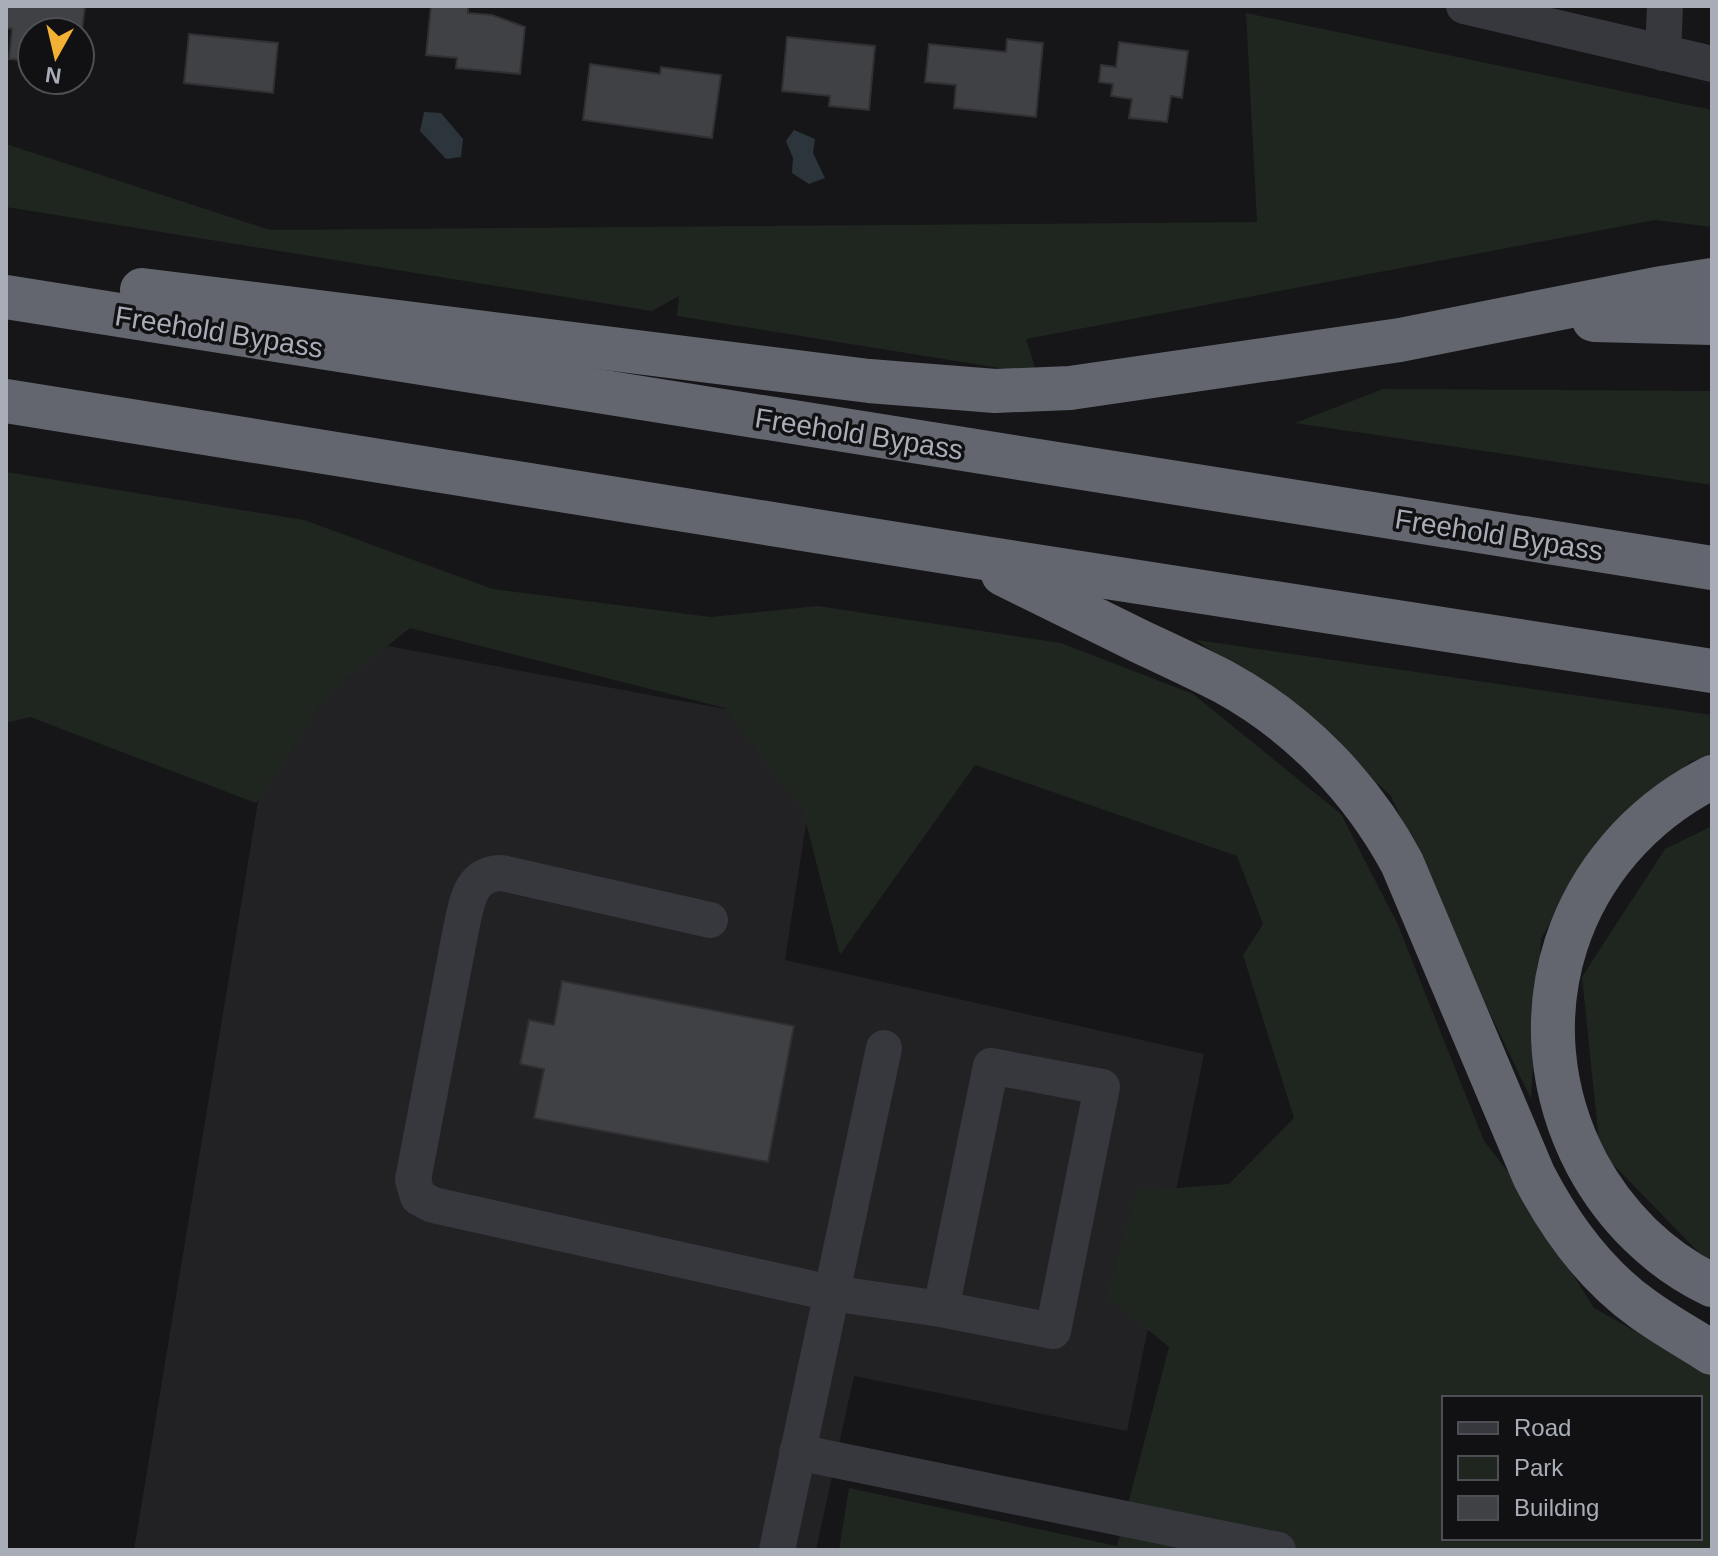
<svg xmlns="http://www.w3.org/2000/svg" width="1718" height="1556" font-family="Arial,sans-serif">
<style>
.built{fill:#222225}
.green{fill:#1e261f;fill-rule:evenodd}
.water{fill:#2c353c}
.building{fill:#404145;stroke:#303034;stroke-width:2}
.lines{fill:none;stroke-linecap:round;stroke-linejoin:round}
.minor{stroke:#37383d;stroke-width:36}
.highway{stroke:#63666e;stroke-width:44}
.labels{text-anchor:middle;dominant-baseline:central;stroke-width:7;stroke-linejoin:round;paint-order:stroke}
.street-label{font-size:28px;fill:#a8adb8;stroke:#111113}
</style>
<rect width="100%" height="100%" fill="#161618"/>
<path class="built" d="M287,627L821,727L785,960L1204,1054L1127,1431L854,1376L816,1550H134Z"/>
<g class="green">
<path d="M1246,13L1712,110V227L1655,220L1026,339L1037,374L677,316L679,296L652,311L6,207V144L270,230L1257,222Z"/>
<path d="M1383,389L1712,391V485L1295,423Z"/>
<path d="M6,472L304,520L493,589L711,617L818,606L1061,643L1193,694L1341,814L1398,925L1484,1141L1508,1172L1594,1308L1712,1374V1550H839L849,1488L1117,1546L1169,1347L1106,1296L1137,1191L1229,1184L1294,1118L1243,955L1263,924L1237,856L975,765L840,955L803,811L725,708L410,628L327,694L256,803L30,717L6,723ZM1444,1398H1700V1538H1444Z"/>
<path d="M1196,640L1712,715V756L1691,761L1595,843L1541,939L1531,1099L1453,936L1391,796L1301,712Z"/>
<path d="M1712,826V1266L1600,1151L1582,977L1665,849Z"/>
</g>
<g class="water">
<path d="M424,112L441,113L463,139L461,157L446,159L420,131Z"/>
<path d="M794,130L815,139L813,153L825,178L809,184L792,173L793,158L786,141Z"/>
</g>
<g class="building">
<path d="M6,6H85L80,47V32H32V61L9,59L12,29L6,28Z"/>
<path d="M431,6H468V13L492,15L525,27L520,74L456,68L457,58L426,55Z"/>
<path d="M189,34L278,43L273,93L184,83Z"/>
<path d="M787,37L875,46L869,110L829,106L830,96L782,91Z"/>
<path d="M1007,39L1043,43L1036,117L954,108L956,85L925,82L929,44L1006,52Z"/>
<path d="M1119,42L1188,51L1182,98L1171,96L1167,122L1129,118L1132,99L1111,96L1113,84L1099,82L1101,65L1116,67Z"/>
<path d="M590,64L660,74L661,67L721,75L712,138L583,120Z"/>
<path d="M562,981L794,1026L768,1162L534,1118L544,1069L520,1064L529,1020L554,1025Z"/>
</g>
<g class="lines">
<g class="minor">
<path d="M1464,6L1712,64"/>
<path d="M1663,53L1665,6"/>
<path d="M710,920L502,873C469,873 467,903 461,929L413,1180L418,1197L433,1205L831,1293L941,1309L1053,1331L1102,1087L991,1066L941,1309"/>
<path d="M797,1452L1278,1550"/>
<path d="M777,1550L884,1048"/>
</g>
<g class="highway">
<path d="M142,290L869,381L995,391L1070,388L1400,340L1656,289L1712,280"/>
<path d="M6,297L1712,568"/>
<path d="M1594,320L1712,323"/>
<path d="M6,401L965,555L1712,671"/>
<path d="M1003,574C1049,597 1095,619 1141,642C1169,655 1197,668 1224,682C1299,723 1362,788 1402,863L1534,1176C1561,1228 1595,1275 1643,1309C1665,1325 1689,1338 1712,1353"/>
<path d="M1712,777C1566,851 1511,1019 1587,1164C1615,1216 1659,1260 1712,1285"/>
</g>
</g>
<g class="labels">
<g class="street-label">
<text transform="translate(219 332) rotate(9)">Freehold Bypass</text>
<text transform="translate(859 434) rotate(9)">Freehold Bypass</text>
<text transform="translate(1499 535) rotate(9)">Freehold Bypass</text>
</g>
</g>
<rect width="1718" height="1556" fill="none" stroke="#a8adb8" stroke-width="16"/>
<rect x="1442" y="1396" width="260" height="144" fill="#111113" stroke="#4d4f55" stroke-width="2"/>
<rect x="1458" y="1422" width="40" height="12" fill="#37383d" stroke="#4d4f55" stroke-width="2"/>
<text x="1514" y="1436" font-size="24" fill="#a8adb8">Road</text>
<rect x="1458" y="1456" width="40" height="24" fill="#1e261f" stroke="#4d4f55" stroke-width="2"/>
<text x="1514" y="1476" font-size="24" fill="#a8adb8">Park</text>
<rect x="1458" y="1496" width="40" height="24" fill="#404145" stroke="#4d4f55" stroke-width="2"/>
<text x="1514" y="1516" font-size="24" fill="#a8adb8">Building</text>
<g transform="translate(56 56) rotate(188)"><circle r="38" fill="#111113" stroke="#4d4f55" stroke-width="2"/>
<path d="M0-6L14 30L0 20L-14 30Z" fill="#f2b134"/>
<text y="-12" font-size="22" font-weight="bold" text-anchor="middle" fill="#a8adb8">N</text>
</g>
</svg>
